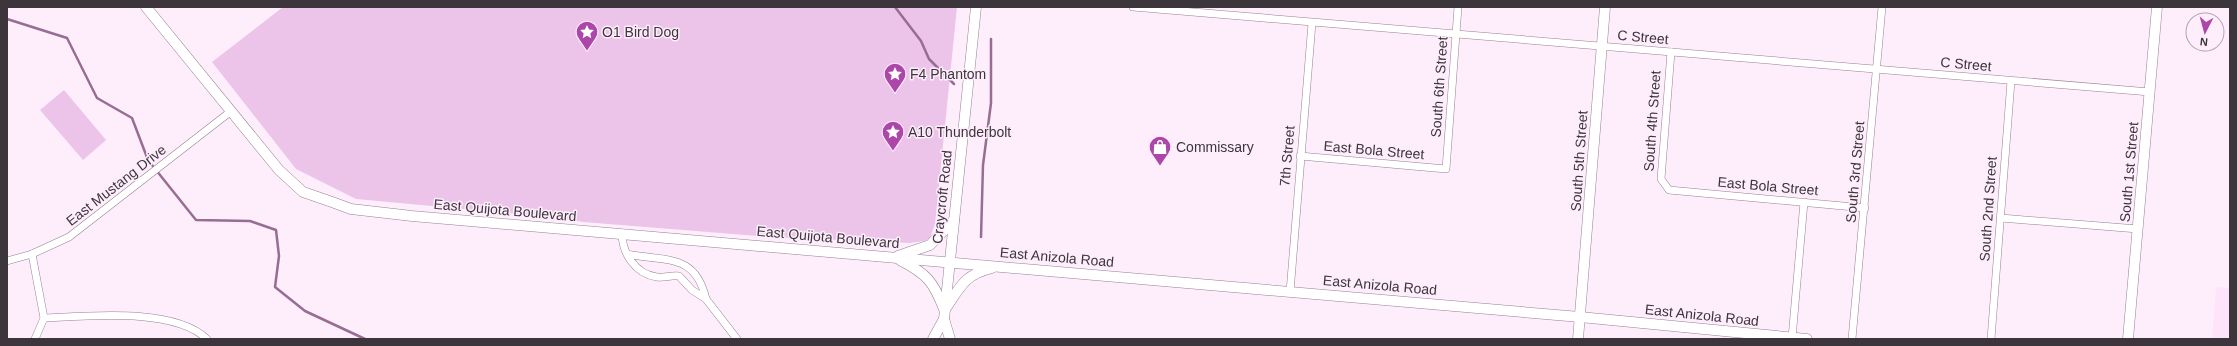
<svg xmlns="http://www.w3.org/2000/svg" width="2237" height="346" font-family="Helvetica,sans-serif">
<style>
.built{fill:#fde4fa}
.green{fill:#ecc4e9}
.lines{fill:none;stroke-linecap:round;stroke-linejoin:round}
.stream{stroke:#976d94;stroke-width:2.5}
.street-casing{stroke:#938291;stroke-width:8}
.secondary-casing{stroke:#938291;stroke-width:11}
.street{stroke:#fff;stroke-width:7}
.secondary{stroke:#fff;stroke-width:10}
.labels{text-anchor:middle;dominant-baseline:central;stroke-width:3;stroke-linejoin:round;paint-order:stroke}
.poi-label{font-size:14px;fill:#3c353b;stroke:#feeefc;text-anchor:start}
.street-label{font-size:14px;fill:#3c353b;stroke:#feeefc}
</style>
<rect width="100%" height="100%" fill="#feeefc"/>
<path class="built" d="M2216,287L2230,288V339H2212Z"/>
<g class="green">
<path d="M283,7H957L935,224L930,238L924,241L910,243L770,237L583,222L561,218L356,199L296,169L212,62Z"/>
<path d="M64,90L106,140L83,160L40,110Z"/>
</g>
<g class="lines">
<g class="stream">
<path d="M895,7L921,41L929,59L954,84"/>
<path d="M7,19L67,38L97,98L132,118L148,160L196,220L250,221L276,230L279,256L275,287L305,311L365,339"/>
<path d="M981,237L983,165L991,103V39"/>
</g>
<g class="street-casing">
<g id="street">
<path d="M1133,7L2150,92"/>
<path d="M1671,52L1661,179L1669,190L1865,208"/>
<path d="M1300,156L1446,169L1458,7"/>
<path d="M2001,218L2138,229"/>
<path d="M622,233C622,253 635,274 657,277C664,278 672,275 679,276L692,290L706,299C695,252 665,262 627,254"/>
<path d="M32,254L44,318L35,339"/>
<path d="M7,261L32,254L69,237L230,112"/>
<path d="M1290,292L1312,23"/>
<path d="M706,299L737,339"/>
<path d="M44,318C88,316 174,307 207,339"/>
<path d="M1792,338L1804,202"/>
<path d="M1852,339L1882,7"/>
<path d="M1991,339L2011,81"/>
</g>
</g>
<g class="secondary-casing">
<g id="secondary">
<path d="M146,7L279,170L303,192L332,202L351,209L412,216L1580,317L1807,339"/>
<path d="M898,256L930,245L954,220"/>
<path d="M900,260C927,274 933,281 944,309"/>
<path d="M946,308C961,286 964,275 992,268"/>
<path d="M933,339L944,319"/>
<path d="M950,339L944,319L976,7"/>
<path d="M1578,339L1605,7"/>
<path d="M2128,339L2157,7"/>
</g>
</g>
<use href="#street" class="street"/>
<use href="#secondary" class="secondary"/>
</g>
<defs>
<g id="sight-pin" transform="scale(1.15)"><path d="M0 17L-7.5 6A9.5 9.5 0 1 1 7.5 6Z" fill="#ad46a9" stroke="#feeefc"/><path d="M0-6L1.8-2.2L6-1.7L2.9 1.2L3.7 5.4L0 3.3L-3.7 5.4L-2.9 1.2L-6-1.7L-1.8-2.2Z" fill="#fff"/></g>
<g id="shop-pin" transform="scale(1.15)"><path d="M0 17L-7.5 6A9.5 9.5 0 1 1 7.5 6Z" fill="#ad46a9" stroke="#feeefc"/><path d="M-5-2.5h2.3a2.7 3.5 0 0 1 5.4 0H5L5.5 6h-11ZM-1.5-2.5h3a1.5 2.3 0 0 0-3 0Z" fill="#fff"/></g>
</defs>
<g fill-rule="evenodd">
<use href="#sight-pin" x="587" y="32"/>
<use href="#sight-pin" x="895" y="74"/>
<use href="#sight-pin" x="893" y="132"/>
<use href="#shop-pin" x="1160" y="147"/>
</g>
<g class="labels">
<g class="poi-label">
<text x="602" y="32">O1 Bird Dog</text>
<text x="910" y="74">F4 Phantom</text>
<text x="908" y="132">A10 Thunderbolt</text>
<text x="1176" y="147">Commissary</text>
</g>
<g class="street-label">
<text transform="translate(1643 37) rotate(5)">C Street</text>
<text transform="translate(1966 64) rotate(5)">C Street</text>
<text transform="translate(1439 87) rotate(-86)">South 6th Street</text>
<text transform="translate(1652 121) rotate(-86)">South 4th Street</text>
<text transform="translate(1374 150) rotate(5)">East Bola Street</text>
<text transform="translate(1287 156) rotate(-85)">7th Street</text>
<text transform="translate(1579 161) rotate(-86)">South 5th Street</text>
<text transform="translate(1855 172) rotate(-85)">South 3rd Street</text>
<text transform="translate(2129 172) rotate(-85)">South 1st Street</text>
<text transform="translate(116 185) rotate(-38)">East Mustang Drive</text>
<text transform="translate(1768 186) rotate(5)">East Bola Street</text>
<text transform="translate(942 197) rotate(-84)">Craycroft Road</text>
<text transform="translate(1988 209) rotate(-86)">South 2nd Street</text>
<text transform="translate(505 210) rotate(5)">East Quijota Boulevard</text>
<text transform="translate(828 237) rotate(5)">East Quijota Boulevard</text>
<text transform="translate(1057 257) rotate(5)">East Anizola Road</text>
<text transform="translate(1380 285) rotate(5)">East Anizola Road</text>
<text transform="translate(1702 315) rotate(6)">East Anizola Road</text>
</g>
</g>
<rect width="2237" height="346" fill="none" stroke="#3c353b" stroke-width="16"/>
<g transform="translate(2205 32) rotate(186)"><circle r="19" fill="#feeefc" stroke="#b0a4af"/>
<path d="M0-3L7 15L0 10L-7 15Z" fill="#ad46a9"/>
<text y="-6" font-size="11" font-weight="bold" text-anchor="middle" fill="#3c353b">N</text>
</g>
</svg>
